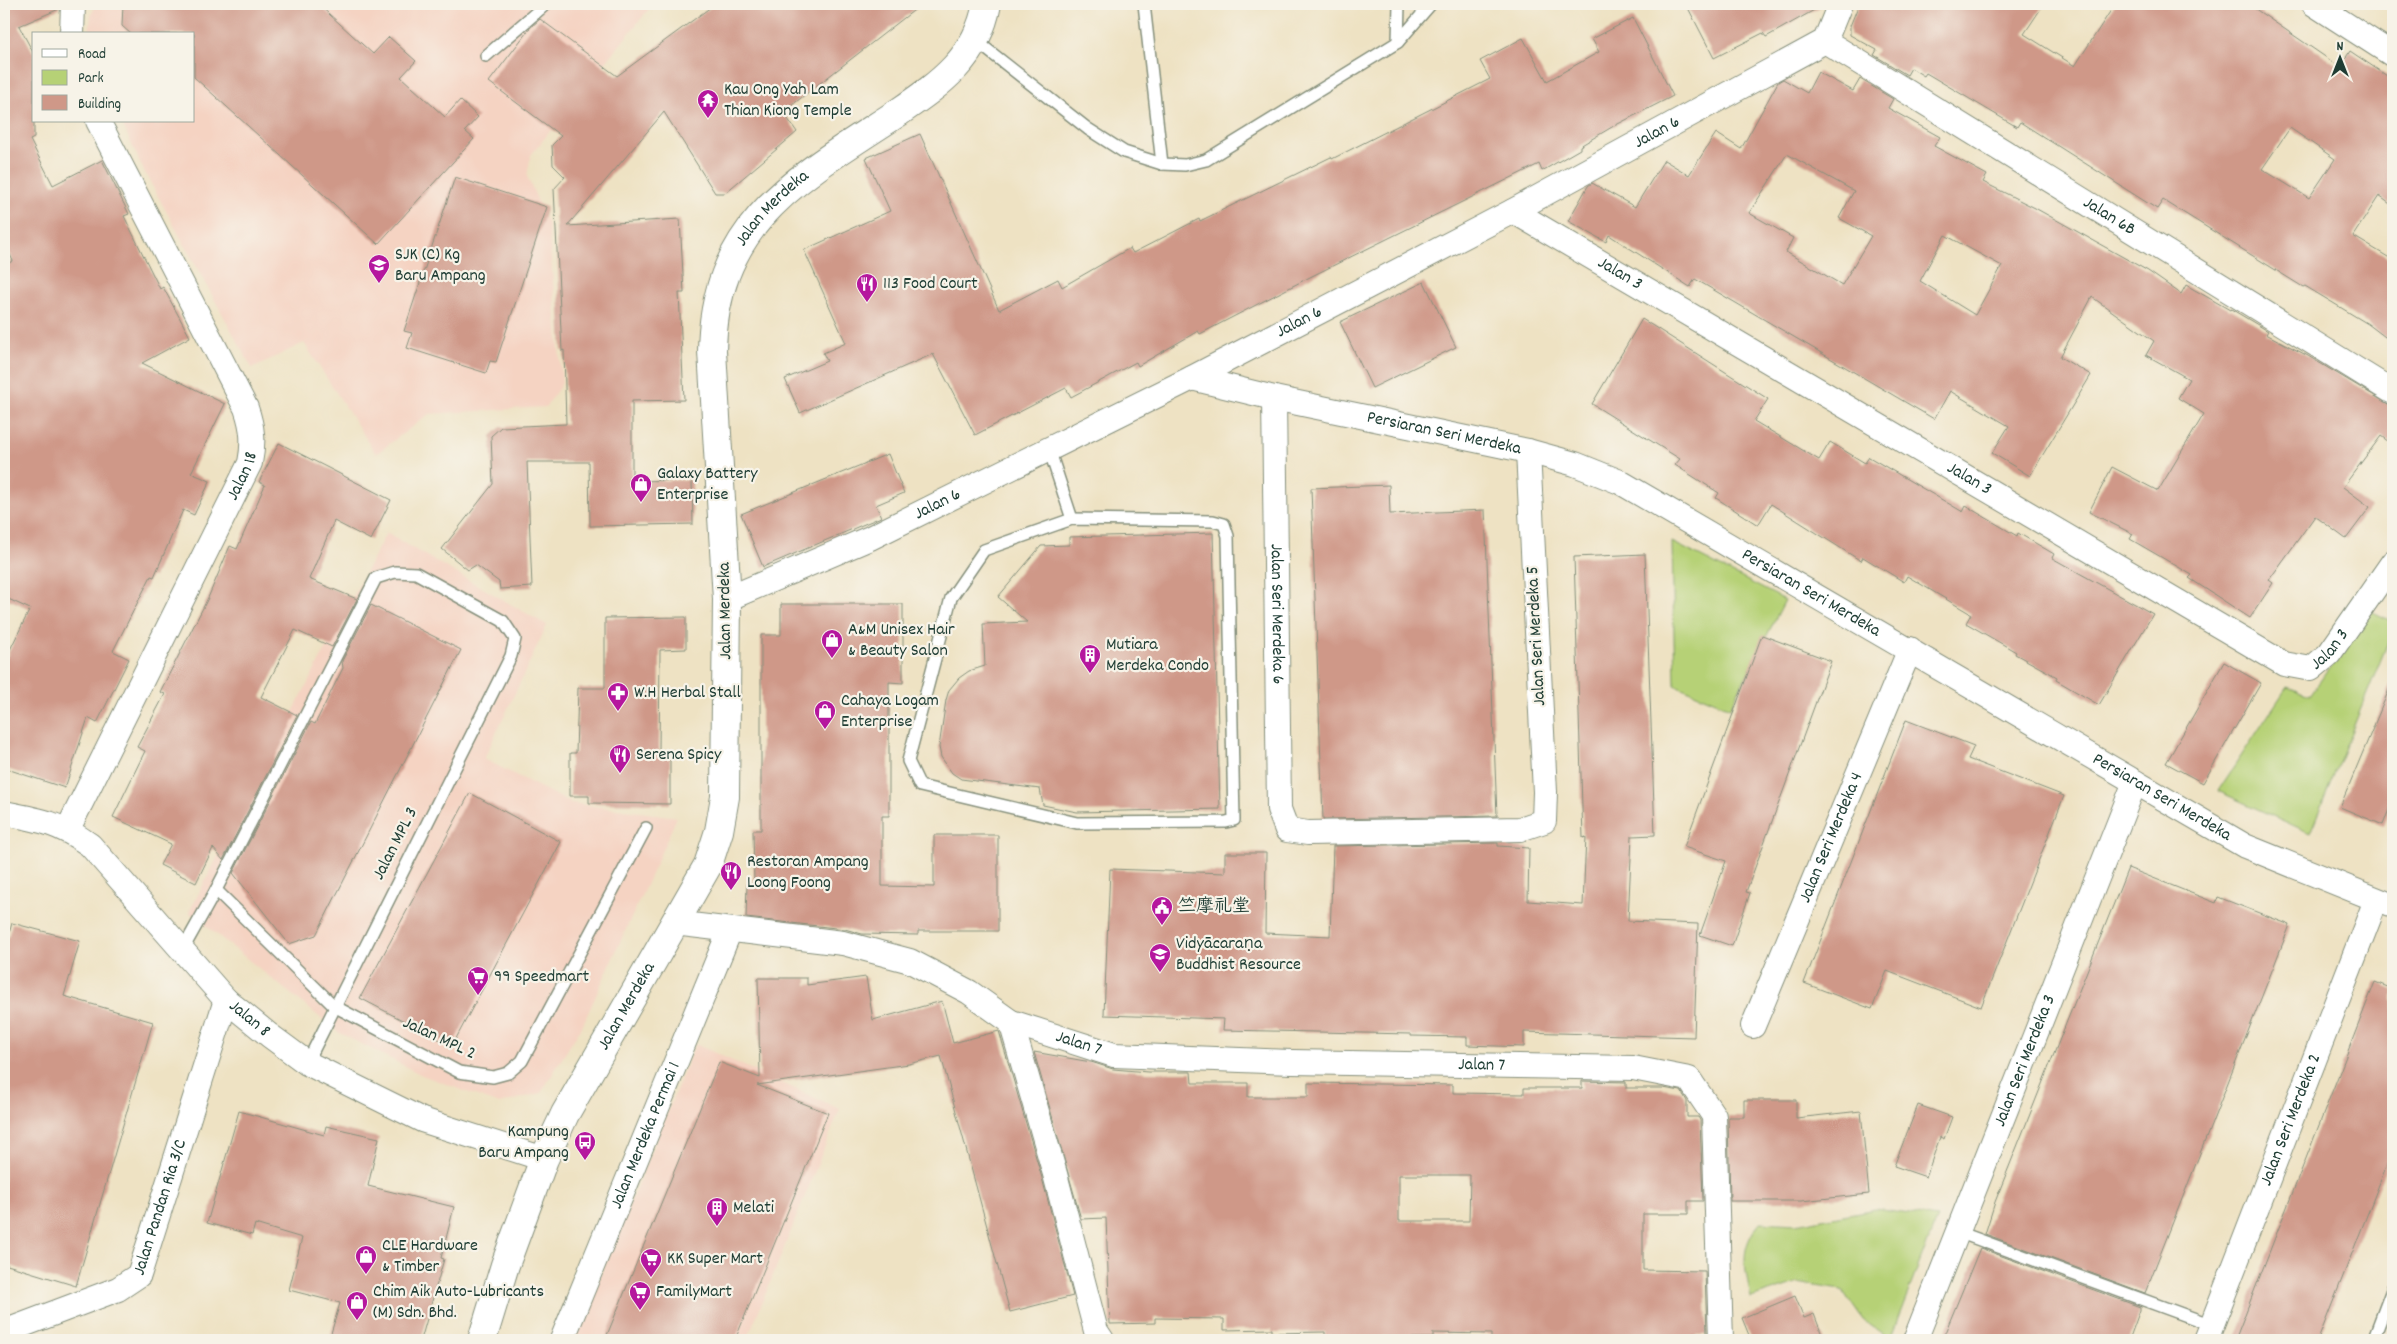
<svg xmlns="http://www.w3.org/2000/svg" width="2397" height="1344" font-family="Dekko,'LXGW WenKai TC',sans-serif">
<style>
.built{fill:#f5d3c2}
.green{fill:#b6d176;stroke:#6a8755}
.building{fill:#cf9888;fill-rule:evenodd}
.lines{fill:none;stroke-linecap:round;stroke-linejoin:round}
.service-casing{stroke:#86907c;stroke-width:14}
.minor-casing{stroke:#86907c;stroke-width:26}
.tertiary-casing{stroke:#86907c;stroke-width:30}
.service{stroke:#fff;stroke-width:11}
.minor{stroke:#fff;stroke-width:24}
.tertiary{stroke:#fff;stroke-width:28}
.labels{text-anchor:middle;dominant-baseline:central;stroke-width:4.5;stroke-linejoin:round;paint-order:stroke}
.poi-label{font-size:18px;fill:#1f3d34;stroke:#f7f3e8;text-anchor:start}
.street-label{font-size:18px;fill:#1f3d34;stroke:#f7f3e8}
</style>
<rect width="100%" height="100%" fill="#f7f3e8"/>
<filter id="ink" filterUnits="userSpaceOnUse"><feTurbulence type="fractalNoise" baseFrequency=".02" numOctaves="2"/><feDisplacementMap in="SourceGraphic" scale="10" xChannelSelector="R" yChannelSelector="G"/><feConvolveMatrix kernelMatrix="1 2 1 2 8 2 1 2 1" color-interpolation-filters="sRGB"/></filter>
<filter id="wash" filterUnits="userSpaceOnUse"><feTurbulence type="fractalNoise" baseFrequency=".0096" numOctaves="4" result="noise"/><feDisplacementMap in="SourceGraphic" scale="20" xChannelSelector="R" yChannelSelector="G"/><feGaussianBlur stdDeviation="1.12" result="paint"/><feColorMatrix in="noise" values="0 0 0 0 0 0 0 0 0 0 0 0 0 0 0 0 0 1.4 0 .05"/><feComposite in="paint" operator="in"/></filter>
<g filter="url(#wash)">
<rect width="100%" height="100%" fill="#eee2c3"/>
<g class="built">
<path d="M96,4H653L531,155L527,176L548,225L562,383L546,407L429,414L376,454L304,343L252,368L143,169L121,121H194V34H89L91,16Z"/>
<path d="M386,533L547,625L484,759L571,803L677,817L583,1024L541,1093L499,1104L422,1075L338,1032L189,912Z"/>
<path d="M695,1044L840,1109L747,1340H574Z"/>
</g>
<g class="green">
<path d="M1672,542L1785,600L1730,708L1675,685Z"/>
<path d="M2371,611L2393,622V630L2310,833L2218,791L2287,687L2310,695Z"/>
<path d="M1875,1209L1937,1218L1890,1339L1863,1320L1842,1290L1796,1283L1751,1298C1745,1266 1738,1250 1760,1222L1796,1224Z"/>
</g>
<g id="blocks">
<g class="building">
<path d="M4,4H59V9L19,26L34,54V138L30,140L53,185L102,160L129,214L124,216L160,289L163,287L190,337L142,363L225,404L191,473L210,481L194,515L183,510L154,577L151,576L113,651L129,659L97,723L88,718L65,788L4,768V662L30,609L4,597V265L13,261L4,242Z"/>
<path d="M123,4H318L373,54L389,37L416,61L401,77L445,117L460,100L478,117L465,131L474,139L378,244L194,77V34H131L122,26Z"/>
<path d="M715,4H922L783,112L797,132L725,193H715L664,112L567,226L680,219L684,293H679L684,400L632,401V481L692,480L693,524L590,526L589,462H527L532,587L500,589L499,582L476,565L468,570L442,549L493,484L491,436L501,427L566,424L564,350L562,351L554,189L565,177L553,165L552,145L561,136L489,82L530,28L540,19L617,76Z"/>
<path d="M1686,4H1825L1766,37L1763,33L1714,58Z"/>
<path d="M1859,4H2044L2024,34L2075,66L2115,4H2248L2340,67L2350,51L2393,80V206L2379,196L2353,236L2393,260V343L2368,324L2305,286L2303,287L2163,200L2157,209L2020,122L2017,127L1926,73L1924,76L1911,68L1907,75L1874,55L1877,50L1850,35V26ZM2290,128L2335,159L2309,198L2262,169Z"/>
<path d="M1633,18L1673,96L1612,127L1580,146V149L1542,171L1539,164L1312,276L1200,334L1198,331L1138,366L1136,362L1071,397L1066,388L975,435L933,354L800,413L785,379L827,361L823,353L846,343L804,250L890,211L866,158L920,134L999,310L1058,279L1062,287L1130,248L1133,253L1199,219L1200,221L1331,157L1332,159L1490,79L1480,61L1523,38L1547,81L1599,52L1592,39Z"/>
<path d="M1818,72L1853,91L1860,79L1893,99L1888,108L1940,137L1934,146L1987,175L1983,182L2035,208L2148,271L2181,294L2186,285L2230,310L2231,309L2268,331L2266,334L2308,356L2393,407V445L2381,436L2343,487L2370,507L2346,539L2315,516L2269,580L2273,583L2250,618L2189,578L2192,575L2130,539L2133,534L2089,512L2112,467L2158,491L2204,414L2178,398L2189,379L2146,355L2154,341L2092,297L2060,357L2091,375L2030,476L1992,453L2009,426L1950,391L1934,419L1695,279L1690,287L1609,235L1606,242L1568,221L1588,186L1592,183L1635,207L1664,160L1689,175L1716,133L1741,149L1778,82L1783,79L1807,93ZM1787,154L1854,191L1839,218L1871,236L1842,285L1786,252L1793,238L1749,213ZM1945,235L2002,266L1975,315L1920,281Z"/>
<path d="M455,177L547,207L496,362L490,361L486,373L407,348L412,333L404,331Z"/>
<path d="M1424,282L1456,347L1372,388L1340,322Z"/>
<path d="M1642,319L1768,399L1754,421L1819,460L1830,442L1865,463L1869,457L1963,512L1966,506L2017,536L2018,533L2054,554L2052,558L2153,614L2099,705L2056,680L2057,677L2015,654L2016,652L1966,623L1971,614L1907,576L1904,582L1863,557L1861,561L1771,504L1758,525L1716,498L1719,493L1675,465L1680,459L1592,404Z"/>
<path d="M279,443L391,500L371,540L334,521L309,579L357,599L332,647L295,630L261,697L297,715L223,860L213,848L196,883L160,865L171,844L113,817L145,751L137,747L165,694L160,692L208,598L230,546L237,549L265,485L259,482Z"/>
<path d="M888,454L904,493L876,505L881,517L763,567L741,514Z"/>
<path d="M1389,485L1390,514L1485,510L1497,816L1323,819L1311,488Z"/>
<path d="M1213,533L1220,809L1077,812L1043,805L1040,789L961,779L952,773L941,757L939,747L946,700L949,690L959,678L969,671L985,666L983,624L1027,622L998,597L1041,546L1069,545V537Z"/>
<path d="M1645,554L1655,835L1632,836L1628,921L1698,924L1694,1037L1524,1032V1047L1467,1045V1037L1411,1036V1034L1223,1030L1224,1019L1104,1015L1110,869L1225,873V853H1266L1265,933L1330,936L1333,846L1498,843V846L1529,848L1528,901L1583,905L1586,837L1583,838L1574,557Z"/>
<path d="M781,604H903V683L889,682V816H882V886L934,887V835H998V931H918V935L862,934L845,929L746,918L747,884H754L753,830H761V635H781Z"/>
<path d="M371,605L461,650L316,935L289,944L233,873L311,722L315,724L343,668L342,661Z"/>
<path d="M686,617V649L660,650L659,752L670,753V804L589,803V796H570V753H576L578,688H605V618Z"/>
<path d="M1762,635L1831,661L1746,892L1750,893L1732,946L1700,935L1726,861L1684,847Z"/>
<path d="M2224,662L2261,683L2203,783L2166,763Z"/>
<path d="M2393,680V799L2383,825L2340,807Z"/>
<path d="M1906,720L1974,746L1968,759L2064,796L1981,1007L1887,971L1872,1009L1804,983Z"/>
<path d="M470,793L561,842L452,1046L360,998Z"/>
<path d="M2128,868L2216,903L2218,897L2290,925L2145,1293L1985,1234L1995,1202Z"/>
<path d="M12,923L80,941L64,996L153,1022L76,1286L4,1264V952Z"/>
<path d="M866,977L873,1020L942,1001L953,1043L999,1031L1042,1178L1073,1296L1010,1312L941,1056L909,1064L757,1085L828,1113L735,1340H605L719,1062L760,1078L758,978H807V985Z"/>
<path d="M2375,982L2393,989V1149L2318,1340H2235Z"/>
<path d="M1034,1052L1091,1062L1113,1069L1148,1072H1191L1192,1083H1248V1097H1308V1083L1453,1085V1093L1524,1094V1088H1582V1081L1626,1082V1088H1663L1681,1091L1687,1101V1117H1698L1700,1120L1703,1201H1688V1214H1643V1270L1705,1271L1707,1335H1696V1340H1491V1334L1433,1333V1338H1379L1325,1336V1332L1272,1333V1329L1224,1330V1319L1155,1318V1323L1110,1324L1106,1218L1081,1219ZM1399,1175H1470L1469,1221H1399Z"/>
<path d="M1744,1100H1796V1118L1861,1111L1869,1194L1801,1201H1730L1728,1117H1744Z"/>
<path d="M1918,1105L1952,1117L1944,1139L1940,1137L1926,1177L1894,1166Z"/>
<path d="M239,1111L324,1135L326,1126L379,1138L368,1186L454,1207L441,1258L444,1259L421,1340H329L340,1303L289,1290L302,1238L255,1224L252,1235L207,1223Z"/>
<path d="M1980,1248L2140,1307V1310L2129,1340H1942Z"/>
<path d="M1795,1296L1804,1318L1814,1314L1824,1340H1751L1742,1318Z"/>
</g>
</g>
</g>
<g filter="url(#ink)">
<use href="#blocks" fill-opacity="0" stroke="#86907c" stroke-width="1"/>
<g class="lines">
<g class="service-casing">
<g id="service">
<path d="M1144,4L1162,164"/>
<path d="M975,40L1088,129L1124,152L1162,164L1185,165L1206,160L1398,42L1431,4"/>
<path d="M1398,42L1399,4"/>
<path d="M486,56L546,4"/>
<path d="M1049,449L1072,519"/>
<path d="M1072,519L1213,521L1224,524L1228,536L1234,820L1226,822L1077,823L920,786L908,761L951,598L984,550Z"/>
<path d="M216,890L334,1006L459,1072L493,1077L508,1073L522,1061L646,828"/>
<path d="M183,949L216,890L376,578L395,572L416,573L503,621L515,639L511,656L307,1063"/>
<path d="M1958,1232L2212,1325"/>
<path d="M2373,1340L2393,1287"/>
</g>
</g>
<g class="minor-casing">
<g id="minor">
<path d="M2314,4L2393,55"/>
<path d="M72,34L73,4"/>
<path id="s1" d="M1825,41L2393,392"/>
<path id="s2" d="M1513,211L2284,664L2311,669L2329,654L2393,562"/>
<path id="s3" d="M1192,378L1274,398L1528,451L1575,464L1620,482L2245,846L2393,906"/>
<path id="s4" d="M1274,398L1279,809L1287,830L1308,833L1520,829L1544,821L1545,792L1528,451"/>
<path id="s5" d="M727,599L870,538L1192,378L1513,211L1825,41L1840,4"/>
<path id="s6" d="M4,813C41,820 59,823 90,845L226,1000L269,1035L307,1063L422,1120L544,1159"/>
<path id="s7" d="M68,829L250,463C254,443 253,428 246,408L98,121"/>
<path d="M674,923L843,943L910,961L969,992L1011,1022L1055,1174L1096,1331L1102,1340"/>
<path id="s8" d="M1011,1022L1114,1055L1292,1062L1633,1068L1689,1079L1714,1116L1721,1340"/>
<path id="s9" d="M1753,1026L1910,649"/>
<path id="s10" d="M4,1332L118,1289L139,1275L226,1000"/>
<path id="s11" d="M562,1340L730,930"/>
<path id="s12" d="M1915,1340L2135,782"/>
<path id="s13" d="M2206,1340L2376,900"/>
</g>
</g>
<g class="tertiary-casing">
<g id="tertiary">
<path id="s14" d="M482,1340L505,1265L544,1159L565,1114L708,865L719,831L725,797L727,599L712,351C714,220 802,176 899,112C941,83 977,58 987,4"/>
</g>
</g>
<use href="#service" class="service"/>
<use href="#minor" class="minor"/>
<use href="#tertiary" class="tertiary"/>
</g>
</g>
<defs>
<g id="temple-pin" transform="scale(1.125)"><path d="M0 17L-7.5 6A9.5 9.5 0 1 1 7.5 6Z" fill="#b5179e" stroke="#f7f3e8"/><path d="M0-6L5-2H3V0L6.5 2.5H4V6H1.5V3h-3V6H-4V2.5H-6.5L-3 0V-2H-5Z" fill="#fff"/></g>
<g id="school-pin" transform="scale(1.125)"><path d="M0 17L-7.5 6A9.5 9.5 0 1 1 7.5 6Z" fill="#b5179e" stroke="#f7f3e8"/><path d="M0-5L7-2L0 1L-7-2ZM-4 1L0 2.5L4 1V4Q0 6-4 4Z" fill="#fff"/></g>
<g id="restaurant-pin" transform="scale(1.125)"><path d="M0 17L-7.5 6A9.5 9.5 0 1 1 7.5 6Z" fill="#b5179e" stroke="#f7f3e8"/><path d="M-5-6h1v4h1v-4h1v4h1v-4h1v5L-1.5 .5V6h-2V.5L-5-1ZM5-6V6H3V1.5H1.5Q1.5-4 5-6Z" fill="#fff"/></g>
<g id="shop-pin" transform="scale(1.125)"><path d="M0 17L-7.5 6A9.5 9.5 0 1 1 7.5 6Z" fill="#b5179e" stroke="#f7f3e8"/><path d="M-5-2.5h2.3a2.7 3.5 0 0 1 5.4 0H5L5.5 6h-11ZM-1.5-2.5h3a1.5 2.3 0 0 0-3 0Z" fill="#fff"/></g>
<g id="building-pin" transform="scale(1.125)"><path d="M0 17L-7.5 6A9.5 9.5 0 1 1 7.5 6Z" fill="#b5179e" stroke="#f7f3e8"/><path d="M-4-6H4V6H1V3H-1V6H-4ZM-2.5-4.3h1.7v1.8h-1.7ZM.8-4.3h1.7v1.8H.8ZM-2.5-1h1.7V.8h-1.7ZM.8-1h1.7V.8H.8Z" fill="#fff"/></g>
<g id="pharmacy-pin" transform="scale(1.125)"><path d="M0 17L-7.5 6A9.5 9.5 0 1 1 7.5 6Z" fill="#b5179e" stroke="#f7f3e8"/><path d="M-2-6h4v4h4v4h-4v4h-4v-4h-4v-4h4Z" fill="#fff"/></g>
<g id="civic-pin" transform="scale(1.125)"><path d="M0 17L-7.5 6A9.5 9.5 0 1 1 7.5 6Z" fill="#b5179e" stroke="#f7f3e8"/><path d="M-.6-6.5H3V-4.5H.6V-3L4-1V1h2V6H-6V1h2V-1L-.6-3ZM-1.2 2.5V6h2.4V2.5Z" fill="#fff"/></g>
<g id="university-pin" transform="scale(1.125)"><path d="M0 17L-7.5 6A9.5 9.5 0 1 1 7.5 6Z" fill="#b5179e" stroke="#f7f3e8"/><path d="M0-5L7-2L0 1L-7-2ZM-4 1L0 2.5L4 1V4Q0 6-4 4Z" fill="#fff"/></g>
<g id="supermarket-pin" transform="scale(1.125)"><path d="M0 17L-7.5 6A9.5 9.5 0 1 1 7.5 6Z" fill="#b5179e" stroke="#f7f3e8"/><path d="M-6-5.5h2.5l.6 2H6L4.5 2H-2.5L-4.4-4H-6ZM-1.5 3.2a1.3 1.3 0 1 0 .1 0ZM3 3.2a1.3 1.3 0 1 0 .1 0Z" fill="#fff"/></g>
<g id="bus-pin" transform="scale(1.125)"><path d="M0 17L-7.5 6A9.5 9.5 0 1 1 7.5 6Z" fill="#b5179e" stroke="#f7f3e8"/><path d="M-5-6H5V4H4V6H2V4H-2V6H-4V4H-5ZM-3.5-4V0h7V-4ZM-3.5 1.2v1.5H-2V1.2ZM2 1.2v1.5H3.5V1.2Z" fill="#fff"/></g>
</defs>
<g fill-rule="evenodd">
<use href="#temple-pin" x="708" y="100"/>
<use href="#school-pin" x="379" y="265"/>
<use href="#restaurant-pin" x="867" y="284"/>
<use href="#shop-pin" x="641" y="484"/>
<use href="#shop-pin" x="832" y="640"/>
<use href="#building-pin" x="1090" y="655"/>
<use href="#pharmacy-pin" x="618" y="693"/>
<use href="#shop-pin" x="825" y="711"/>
<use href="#restaurant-pin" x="620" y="755"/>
<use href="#restaurant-pin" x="731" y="872"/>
<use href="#civic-pin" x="1162" y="907"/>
<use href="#university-pin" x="1160" y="954"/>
<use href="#supermarket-pin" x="478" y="977"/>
<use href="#bus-pin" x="585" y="1142"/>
<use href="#building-pin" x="717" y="1208"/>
<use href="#shop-pin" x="366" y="1256"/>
<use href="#supermarket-pin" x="651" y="1259"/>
<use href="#supermarket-pin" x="640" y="1292"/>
<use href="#shop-pin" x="357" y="1302"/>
</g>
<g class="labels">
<g class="poi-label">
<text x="724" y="90">Kau Ong Yah Lam<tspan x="724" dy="21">Thian Kiong Temple</tspan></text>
<text x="395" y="255">SJK (C) Kg<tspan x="395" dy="21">Baru Ampang</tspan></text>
<text x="883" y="284">113 Food Court</text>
<text x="657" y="474">Galaxy Battery<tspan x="657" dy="21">Enterprise</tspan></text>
<text x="848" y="630">A&amp;M Unisex Hair<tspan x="848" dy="21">&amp; Beauty Salon</tspan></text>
<text x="1106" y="645">Mutiara<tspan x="1106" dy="21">Merdeka Condo</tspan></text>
<text x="634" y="693">W.H Herbal Stall</text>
<text x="841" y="701">Cahaya Logam<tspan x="841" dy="21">Enterprise</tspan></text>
<text x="636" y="755">Serena Spicy</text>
<text x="747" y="862">Restoran Ampang<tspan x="747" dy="21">Loong Foong</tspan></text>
<text x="1178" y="907">竺摩礼堂</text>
<text x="1176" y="944">Vidyācaraṇa<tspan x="1176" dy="21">Buddhist Resource</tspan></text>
<text x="494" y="977">99 Speedmart</text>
<text x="569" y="1132" text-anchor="end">Kampung<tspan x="569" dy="21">Baru Ampang</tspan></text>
<text x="733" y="1208">Melati</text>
<text x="382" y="1246">CLE Hardware<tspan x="382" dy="21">&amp; Timber</tspan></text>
<text x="667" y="1259">KK Super Mart</text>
<text x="373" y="1292">Chim Aik Auto-Lubricants<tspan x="373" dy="21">(M) Sdn. Bhd.</tspan></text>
<text x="656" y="1292">FamilyMart</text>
</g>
<g class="street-label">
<text stroke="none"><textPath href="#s5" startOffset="1041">Jalan 6</textPath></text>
<text stroke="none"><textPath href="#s14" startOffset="1205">Jalan Merdeka</textPath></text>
<text stroke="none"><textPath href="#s1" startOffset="334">Jalan 6B</textPath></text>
<text stroke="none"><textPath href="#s2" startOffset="124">Jalan 3</textPath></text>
<text stroke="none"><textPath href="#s5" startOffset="636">Jalan 6</textPath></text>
<text stroke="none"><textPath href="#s3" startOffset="258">Persiaran Seri Merdeka</textPath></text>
<text stroke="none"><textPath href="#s7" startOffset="394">Jalan 18</textPath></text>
<text stroke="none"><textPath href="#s2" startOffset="529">Jalan 3</textPath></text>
<text stroke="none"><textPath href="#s5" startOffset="231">Jalan 6</textPath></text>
<text stroke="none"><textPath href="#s3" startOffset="662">Persiaran Seri Merdeka</textPath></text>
<text transform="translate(726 611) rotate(-91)">Jalan Merdeka</text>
<text stroke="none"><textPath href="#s4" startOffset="216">Jalan Seri Merdeka 6</textPath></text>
<text transform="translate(1537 636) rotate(-93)">Jalan Seri Merdeka 5</text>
<text stroke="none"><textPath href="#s2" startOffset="949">Jalan 3</textPath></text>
<text stroke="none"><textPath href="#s3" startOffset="1068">Persiaran Seri Merdeka</textPath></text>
<text stroke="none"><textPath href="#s9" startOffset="204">Jalan Seri Merdeka 4</textPath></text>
<text transform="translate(396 844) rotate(-63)">Jalan MPL 3</text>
<text stroke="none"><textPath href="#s14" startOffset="365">Jalan Merdeka</textPath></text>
<text stroke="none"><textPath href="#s6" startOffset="329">Jalan 8</textPath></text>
<text transform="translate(439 1039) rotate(25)">Jalan MPL 2</text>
<text stroke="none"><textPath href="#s8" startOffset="71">Jalan 7</textPath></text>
<text stroke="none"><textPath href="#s12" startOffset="300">Jalan Seri Merdeka 3</textPath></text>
<text stroke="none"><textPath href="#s8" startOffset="476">Jalan 7</textPath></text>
<text stroke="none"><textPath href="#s13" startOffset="236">Jalan Seri Merdeka 2</textPath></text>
<text stroke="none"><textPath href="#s11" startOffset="221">Jalan Merdeka Permai 1</textPath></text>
<text stroke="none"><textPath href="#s10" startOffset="218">Jalan Pandan Ria 3/C</textPath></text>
</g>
</g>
<rect width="2397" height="1344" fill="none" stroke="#f7f3e8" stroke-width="20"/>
<rect x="32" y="32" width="162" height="90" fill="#f7f3e8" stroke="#a1aaa0"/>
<rect x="42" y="49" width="25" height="8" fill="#ffffff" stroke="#a1aaa0"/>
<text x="78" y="58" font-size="15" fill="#1f3d34">Road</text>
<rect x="42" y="70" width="25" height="15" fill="#b6d176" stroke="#a1aaa0"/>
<text x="78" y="82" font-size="15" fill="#1f3d34">Park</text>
<rect x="42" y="95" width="25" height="15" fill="#cf9888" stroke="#a1aaa0"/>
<text x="78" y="108" font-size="15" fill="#1f3d34">Building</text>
<g transform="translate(2340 58)" stroke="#f7f3e8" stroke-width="4" paint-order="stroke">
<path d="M0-4L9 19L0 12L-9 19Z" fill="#1f3d34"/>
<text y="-8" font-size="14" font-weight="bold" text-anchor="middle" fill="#1f3d34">N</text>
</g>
</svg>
